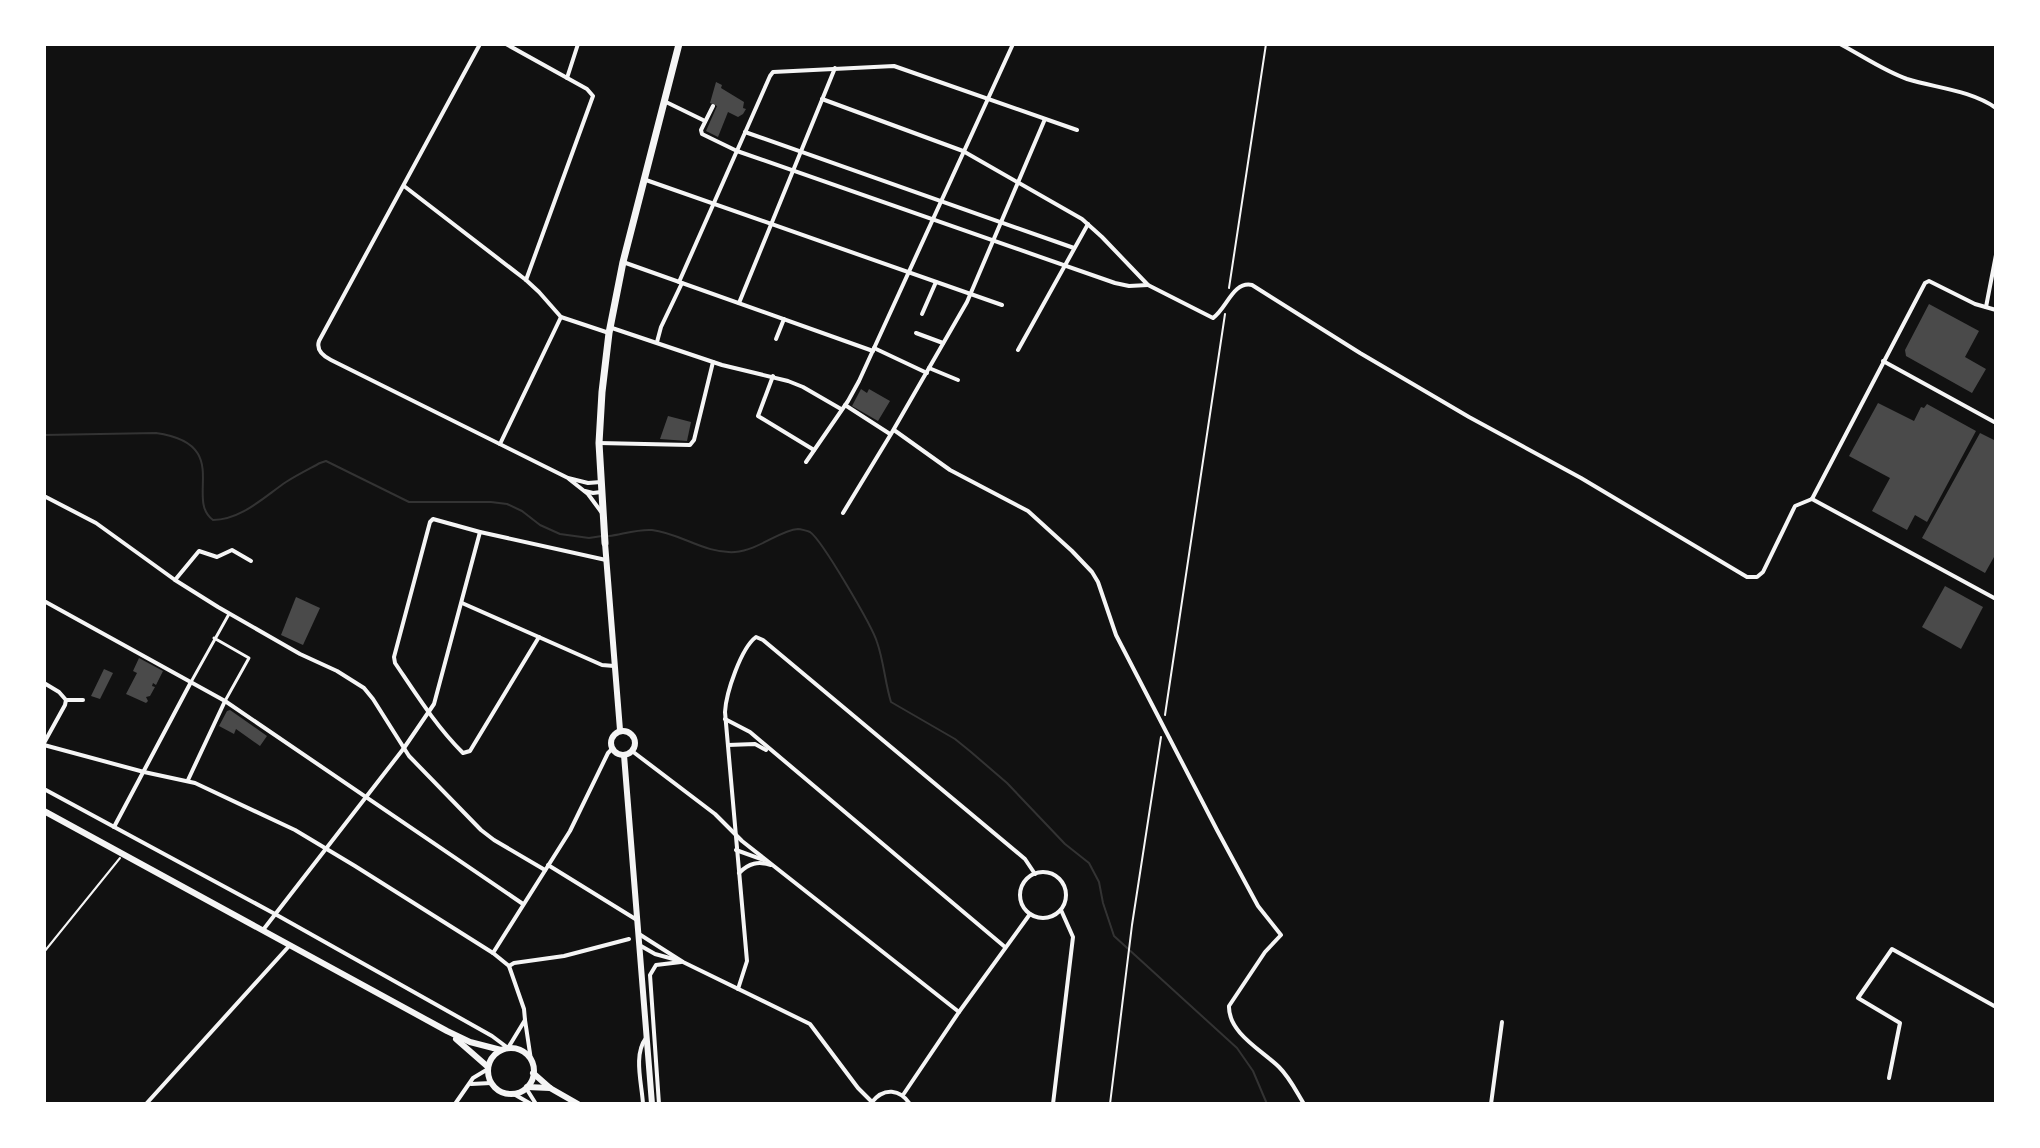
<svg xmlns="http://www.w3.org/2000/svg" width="2040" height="1148" font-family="'Roboto Condensed',sans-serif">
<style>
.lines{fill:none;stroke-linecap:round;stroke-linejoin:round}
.stream{stroke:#333;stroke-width:2}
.building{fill:#4a4a4a}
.path{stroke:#f5f5f5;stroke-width:2}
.pedestrian{stroke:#f5f5f5;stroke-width:3}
.minor{stroke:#f5f5f5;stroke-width:4}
.tertiary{stroke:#f5f5f5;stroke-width:6}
.secondary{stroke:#f5f5f5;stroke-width:6}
.trunk{stroke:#f5f5f5;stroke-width:7}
</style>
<rect width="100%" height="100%" fill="#111"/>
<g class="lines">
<g class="stream">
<path d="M44,435L156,433C234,444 184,499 213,520C241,520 264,497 286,482C297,475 309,469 320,463L326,461L409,502H491L507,504L522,511L540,525L560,534L589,538L602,536"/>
<path d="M609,536C623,534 638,529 652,530C680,533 705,554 735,552C759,550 780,530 798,529C800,529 808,531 810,532C822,540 872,626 877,642C884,662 885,683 891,702L955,739L971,752L1007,783L1065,844L1089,863L1099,882L1103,903L1114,936L1237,1048L1253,1071L1267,1104"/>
</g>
</g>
<g class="building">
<path d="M716,82L722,85L721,88L744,102L743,108L746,109L743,114L738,117L728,112L718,137L706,131L717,106L710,103Z"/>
<path d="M1929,304L1979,331L1965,357L1986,369L1972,393L1906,356L1905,350Z"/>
<path d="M861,389L867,393L869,389L890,401L878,421L852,406Z"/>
<path d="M1878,403L1914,421L1921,407L1924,408L1927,404L1976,431L1927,522L1915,515L1907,530L1872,511L1890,478L1849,456Z"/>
<path d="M668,416L691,422L687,441L660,439Z"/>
<path d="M1980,433L1996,441V558L1994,557L1985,573L1922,538Z"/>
<path d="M1945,586L1983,607L1961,649L1922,627Z"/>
<path d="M296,597L320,608L303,645L281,635Z"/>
<path d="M139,658L163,671L156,685L153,683L152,686L155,687L150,696L146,697L148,701L146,703L126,694L137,673L133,671Z"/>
<path d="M104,669L113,673L100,699L91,696Z"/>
<path d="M230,710L267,736L260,746L236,729L234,734L219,726L227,711Z"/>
</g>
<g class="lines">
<g class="path">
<path d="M1229,288L1266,44"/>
<path d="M1165,715L1225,314"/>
<path d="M44,952L120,858"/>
<path d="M1110,1104L1132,925L1161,737"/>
</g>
<g class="pedestrian">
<path d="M214,638L249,658L225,701"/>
<path d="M191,682L229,614"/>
</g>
<g class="minor">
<path d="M480,44L319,341C316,350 323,356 331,360L568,478L588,483L601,482"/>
<path d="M506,44L587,89L593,96L526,280"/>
<path d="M1840,44C1861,55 1884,71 1907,79C1936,88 1970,90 1996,108"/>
<path d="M567,78L578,44"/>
<path d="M822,99L963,151L1082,219L1102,237L1148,285L1213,318C1227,308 1233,281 1252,285L1360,353L1469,417L1581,478L1747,577H1757L1763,572L1795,506L1812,499"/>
<path d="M664,101L705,121"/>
<path d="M713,106L701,130L702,134L737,151L1115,283L1129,286L1148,285"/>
<path d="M745,132L1074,248"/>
<path d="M646,180L1002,305"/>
<path d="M404,186L526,280L539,292L561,317L609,333"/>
<path d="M623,262L873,351"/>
<path d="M679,282L770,76L773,72L894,66L1077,130"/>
<path d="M739,303L835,68"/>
<path d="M1986,307L1996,255"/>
<path d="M922,314L936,282"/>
<path d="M612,328L722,365L788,381L803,387L841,409"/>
<path d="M916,333L943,343"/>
<path d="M776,339L784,319"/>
<path d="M657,342L661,327L682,283"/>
<path d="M874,348L927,373"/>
<path d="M1018,350L1088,224"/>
<path d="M1883,361L1996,423"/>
<path d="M929,368L958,380"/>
<path d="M773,376L758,416L814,450"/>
<path d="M845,405L890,434"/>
<path d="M894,430L950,470L1028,511L1072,551L1092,572L1098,582L1116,635L1217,830L1258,906L1281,935L1265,952L1229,1006C1228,1033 1263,1051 1279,1067C1290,1078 1296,1091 1304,1104"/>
<path d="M599,443L690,445L694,440L713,362"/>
<path d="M500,444L561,317"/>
<path d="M806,462L848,401L859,381L1013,44"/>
<path d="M569,479L588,494L602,513"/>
<path d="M585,491L593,493L601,492"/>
<path d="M44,496L96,523L175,580L218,607L300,654L337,671L364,688L373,699L409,756L481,830L494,840L545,870"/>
<path d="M1812,499L1925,283L1929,281L1975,304L1996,310"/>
<path d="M1812,499L1996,599"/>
<path d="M843,513L891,434L967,302L1045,119"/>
<path d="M175,580L199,551L217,557L232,550L251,561"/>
<path d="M44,601L225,701L523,904"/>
<path d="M462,603L602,665L614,666"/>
<path d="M539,637L473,746L470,751L463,753C436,726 416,694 395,663L394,657L430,522L433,519L480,532L606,560"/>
<path d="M44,683L59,692L66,700"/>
<path d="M66,700H83"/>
<path d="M725,719L750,732L1005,947"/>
<path d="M44,743L65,705L66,700"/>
<path d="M44,745L144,772L195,783L295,830L355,866L493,953L509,966L524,1009L525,1020"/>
<path d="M728,745L755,744L766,750"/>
<path d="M632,751L715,814L742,841L959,1012"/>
<path d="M188,780L225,701"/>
<path d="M44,789L275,914L492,1036L508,1048L525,1020L531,1060"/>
<path d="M114,827L191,682"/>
<path d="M736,850L764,860"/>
<path d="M548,865L637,920"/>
<circle cx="1043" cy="895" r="23"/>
<path d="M739,873C749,863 758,861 771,865"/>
<path d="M263,930L404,748L434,704L480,532"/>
<path d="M639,934L683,962L810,1024L858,1088L872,1102"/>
<path d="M641,946L655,954L677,960"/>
<path d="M493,953L570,831L608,753L612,749"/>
<path d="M509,966L514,963L564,956L629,939"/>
<path d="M738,989L747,961L725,712C726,693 741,648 756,637L763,640L1025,859L1035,874"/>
<path d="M1889,1078L1900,1023L1858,998L1892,949L1996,1007"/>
<path d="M471,1084L491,1083"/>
<path d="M526,1088L536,1104"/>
<path d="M512,1093L531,1104"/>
<path d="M903,1095L959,1012L1030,914"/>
<path d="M872,1102C884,1087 900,1089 910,1104"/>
<path d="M146,1104L290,945"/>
<path d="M455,1104L473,1078L488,1069"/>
<path d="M643,1104C642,1084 633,1055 646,1038"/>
<path d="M659,1104L650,975L656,965L681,962"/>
<path d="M1053,1104L1073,937L1061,910"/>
<path d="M1491,1104L1502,1022"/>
</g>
<g class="tertiary">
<path d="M44,811L447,1031L470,1042L501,1050"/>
<path d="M456,1039L488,1067"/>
<circle cx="511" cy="1071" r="23"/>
<path d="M533,1073L550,1088L578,1104"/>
<path d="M527,1087L550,1088"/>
</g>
<g class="secondary">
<path d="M605,543L620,730"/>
<circle cx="623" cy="743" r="12"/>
<path d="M624,755L652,1104"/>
</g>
<path class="trunk" d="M605,543L599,443L602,392L609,333L623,262L679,44"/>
</g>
<rect width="2040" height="1148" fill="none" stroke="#ffffff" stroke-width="92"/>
</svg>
